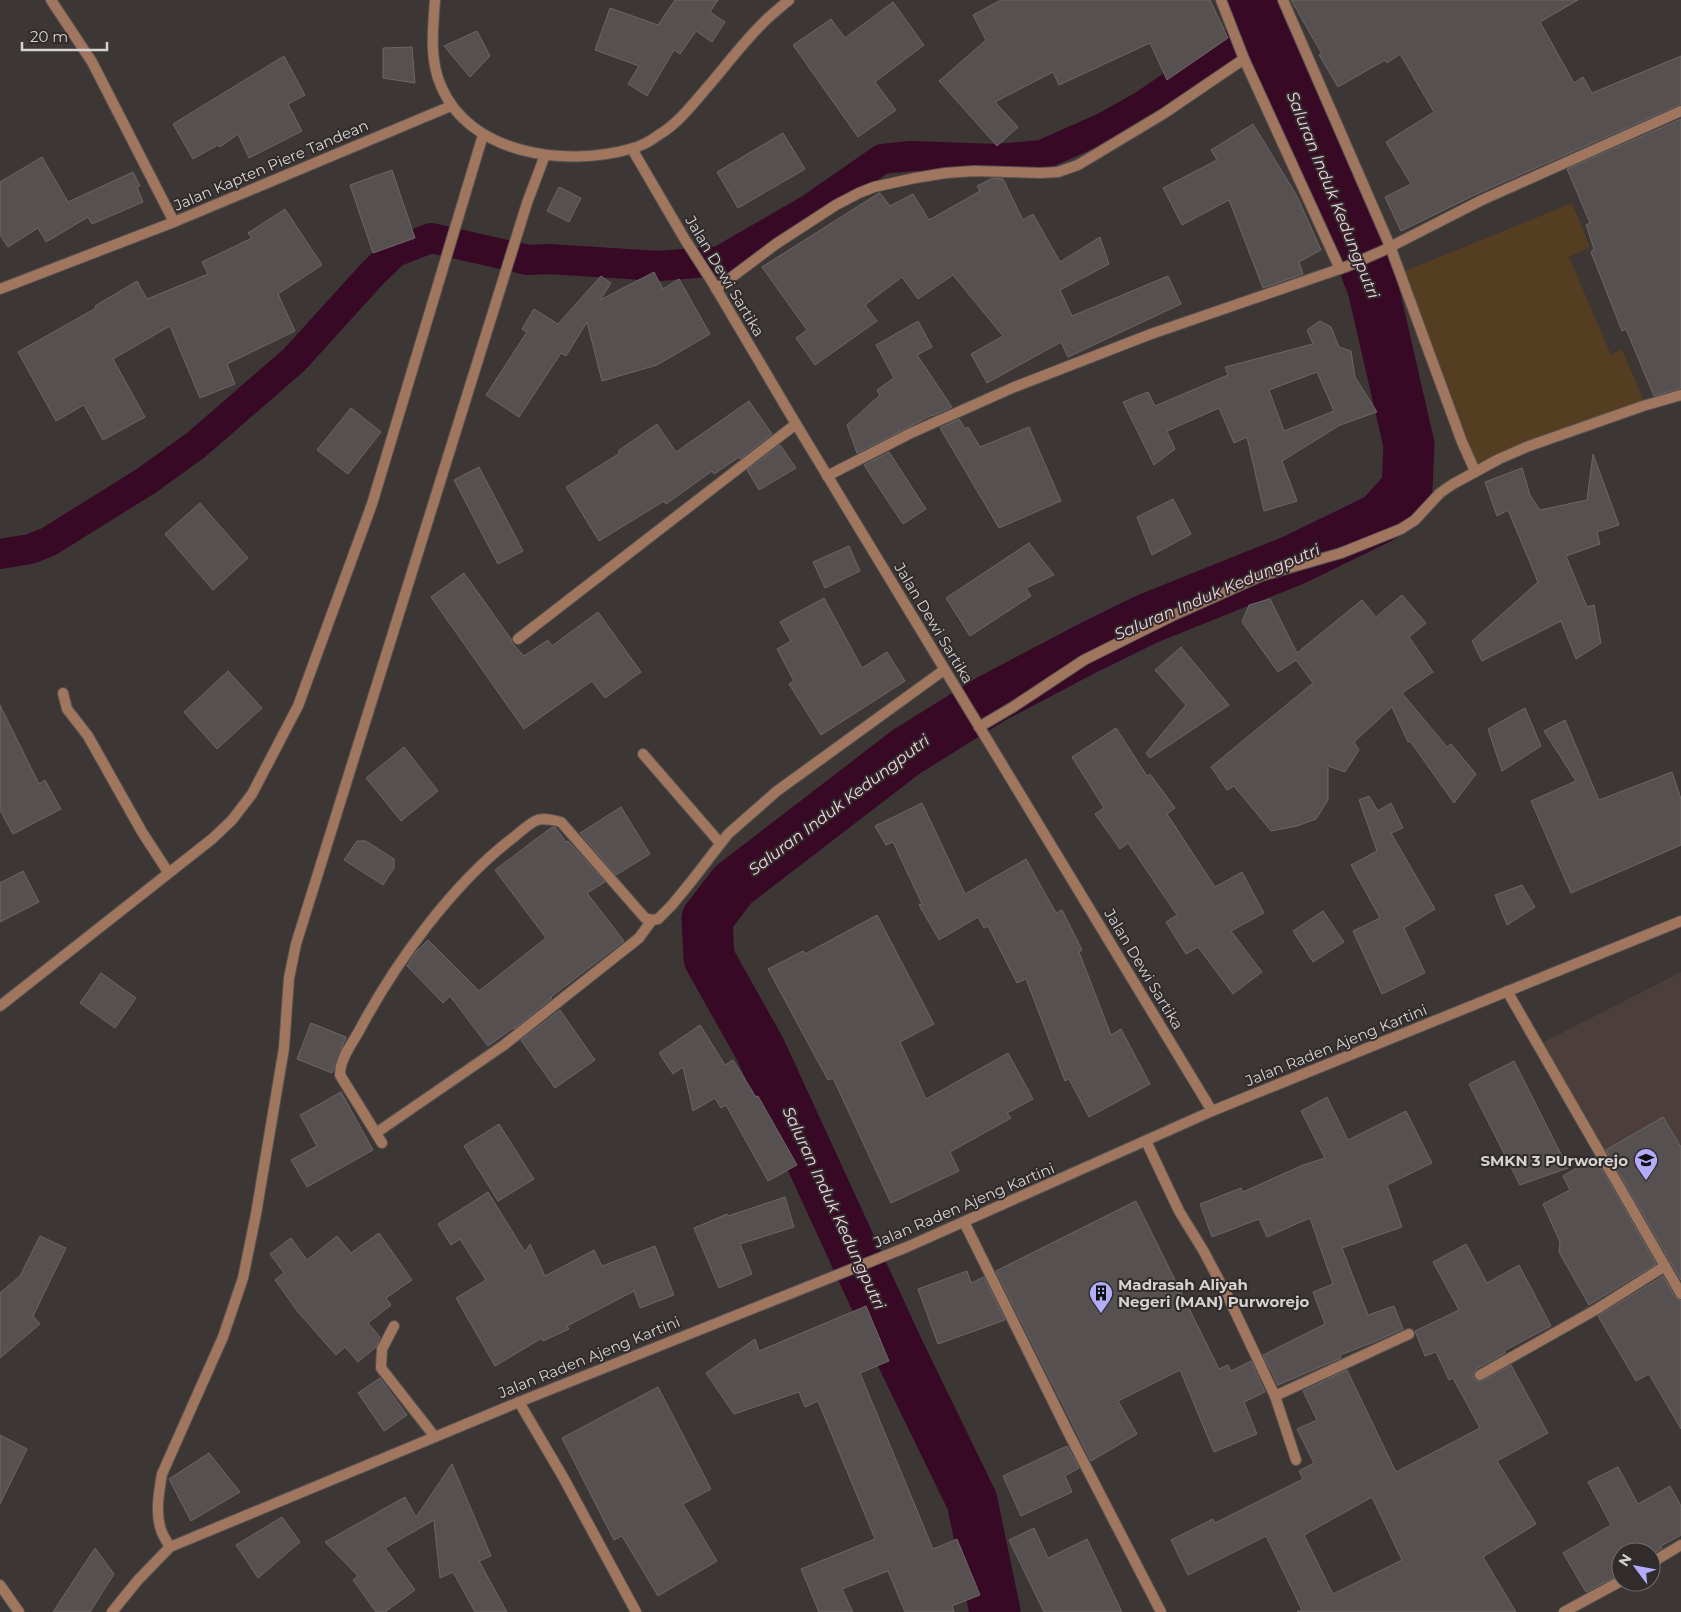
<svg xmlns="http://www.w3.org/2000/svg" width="1681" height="1612" font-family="Montserrat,sans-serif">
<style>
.built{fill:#4b3e3b}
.green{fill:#553d21}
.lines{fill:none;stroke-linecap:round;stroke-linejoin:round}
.canal{stroke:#380925;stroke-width:30}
.river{stroke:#380925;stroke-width:51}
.building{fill:#565051;stroke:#6d6667;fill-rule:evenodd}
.pedestrian-casing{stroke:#585251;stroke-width:12}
.minor-casing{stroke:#585251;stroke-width:12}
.tertiary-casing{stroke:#585251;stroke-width:12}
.pedestrian{stroke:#a0765f;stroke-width:10}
.minor{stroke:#a0765f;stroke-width:10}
.tertiary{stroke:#a0765f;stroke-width:10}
.labels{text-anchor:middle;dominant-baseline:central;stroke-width:4;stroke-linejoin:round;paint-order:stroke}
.street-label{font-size:15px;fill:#d6d2d1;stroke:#312c2b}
.poi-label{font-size:15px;font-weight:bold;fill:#d6d2d1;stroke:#312c2b;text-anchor:end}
.water-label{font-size:16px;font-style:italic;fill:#f6d3e3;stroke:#312c2b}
</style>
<rect width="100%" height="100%" fill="#3c3635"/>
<path class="built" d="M1681,972V1318L1542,1043Z"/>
<path class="green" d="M1572,203L1590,247L1569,257L1611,355L1622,349L1646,406L1475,471L1400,273Z"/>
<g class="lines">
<path class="canal" d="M0,554L30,549L48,542L146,481L196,445L294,360L373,273L395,252L431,238L528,260L549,259L659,266L720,261L810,209L882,159L911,156L997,159L1042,155L1105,127L1144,105L1260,25"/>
<path class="river" d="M995,1612L972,1501L898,1349L760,1049L709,958L707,919L733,885L906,752L991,699L1086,649L1147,619L1294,560L1380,518L1407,488L1409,445L1373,288L1311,132L1260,25L1251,0"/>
</g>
<g class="building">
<path d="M675,0H718L710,12L725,22L712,42L696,31L680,54L674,50L647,96L628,84L639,66L595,50L610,8L658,25Z"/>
<path d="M1001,0H1210L1228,38L1167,80L1150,43L1059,85L1053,72L995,102L1018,127L997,146L939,81L986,40L973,15Z"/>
<path d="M1291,0H1578L1540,22L1574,83L1583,77L1592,93L1681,56V104L1479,193L1401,231L1385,197L1411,184L1386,142L1434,112L1400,54L1387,63L1385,60L1338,87L1319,55L1322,54Z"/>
<path d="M893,2L924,45L875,82L896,110L858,137L793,45L831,19L845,38Z"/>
<path d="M477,31L490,56L470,77L444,46Z"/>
<path d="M412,47L415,83L383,78V48Z"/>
<path d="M284,56L305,95L288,104L302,131L249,158L238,134L220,147L218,145L193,159L173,124Z"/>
<path d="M1681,119V388L1654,396L1626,329L1622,331L1591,252L1594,249L1586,225L1590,223L1567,169Z"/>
<path d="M1253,124L1297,196L1321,250L1299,262L1303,274L1263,288L1229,200L1182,225L1163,188L1217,160L1211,150Z"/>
<path d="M783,133L805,169L738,208L717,172Z"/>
<path d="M42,157L68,202L133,172L140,186L137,187L143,202L92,224L88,217L46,242L38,228L8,247L0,235V182Z"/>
<path d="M392,170L415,238L373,253L350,185Z"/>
<path d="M993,178L1003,179L1023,220L1033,214L1060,262L1100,237L1109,264L1060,290L1072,316L1168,276L1181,304L1068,357L1061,342L987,383L971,354L1003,336L953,275L918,299L902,277L865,305L877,321L815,365L796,338L807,330L762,267L879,193H880L890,206L913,194L929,220L980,191L977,186Z"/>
<path d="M559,187L581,198L569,222L547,211Z"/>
<path d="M285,209L322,265L278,294L295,331L227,364L235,384L200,398L170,326L113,359L145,417L103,440L84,405L56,421L18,352L96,308L95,306L137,281L147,299L208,274L202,262L252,238L248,233Z"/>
<path d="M654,272L663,289L679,279L710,334L657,365L602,381L587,322L566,356L561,353L519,417L486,395L527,332L522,329L534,309L558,324L601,276L611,283L600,300Z"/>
<path d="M918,321L932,347L917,355L952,407L932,416V415L857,453L847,425L880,395L877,390L894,378L876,345Z"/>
<path d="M1320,321L1331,327L1339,347L1351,351L1355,377L1377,412L1340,425L1282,461L1297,501L1264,511L1247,437L1234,443L1219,408L1167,431L1175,449L1154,465L1123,402L1148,392L1155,406L1228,375L1225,367L1313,344L1307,330ZM1317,372L1334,411L1284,431L1269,390Z"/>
<path d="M749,401L772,434L740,459L739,457L714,474L712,471L666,504L664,501L599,541L566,487L620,453L618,451L657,424L676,452Z"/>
<path d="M351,408L381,432L348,474L317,450Z"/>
<path d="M959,419L965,429L968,427L980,447L1029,427L1061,501L999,528L940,428Z"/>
<path d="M780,445L796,468L759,490L747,470Z"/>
<path d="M889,452L926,509L903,524L864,465Z"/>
<path d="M1593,454L1619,525L1597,532L1600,544L1566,556L1587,607L1594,605L1601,643L1576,659L1561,621L1482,661L1472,641L1538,582L1508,510L1497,516L1485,482L1522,468L1530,495L1540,510L1587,500Z"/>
<path d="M479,467L523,551L498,564L454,480Z"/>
<path d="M1173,499L1191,534L1152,555L1137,517Z"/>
<path d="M200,503L248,558L213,590L165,534Z"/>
<path d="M1029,543L1054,575L1026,588L1031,596L970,636L946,598Z"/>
<path d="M849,546L860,571L825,588L813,562Z"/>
<path d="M464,573L511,639L512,643L524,656L548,640L552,646L598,612L641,672L605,698L592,681L524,729L431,597Z"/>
<path d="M1402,595L1426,623L1409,637L1433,672L1402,693L1447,747L1451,744L1476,774L1454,803L1410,741L1408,742L1392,707L1354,742L1359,750L1345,772L1328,766V800L1316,819L1297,826L1271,831L1234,786L1227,790L1211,767L1313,683L1296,660L1278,672L1242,622L1249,605L1270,599L1297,653L1362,600L1376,617Z"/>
<path d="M824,598L862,668L887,652L905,681L821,735L789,684L794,681L777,649L791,641L780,622Z"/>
<path d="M1181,647L1229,705L1150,758L1146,753L1186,705L1155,670Z"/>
<path d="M228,671L262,708L217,749L184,712Z"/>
<path d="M0,705L39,784L45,780L61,809L13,834L0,810Z"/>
<path d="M1525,708L1541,746L1502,771L1488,729Z"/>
<path d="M1565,720L1599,800L1672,772L1681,799V845L1571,893L1531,801L1576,781L1544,731Z"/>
<path d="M1116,728L1147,776L1150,774L1175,808L1167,814L1215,887L1242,872L1264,913L1231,931L1262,972L1233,994L1198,947L1186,954L1166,922L1177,915L1128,843L1120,849L1095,814L1104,808L1072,757Z"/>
<path d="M404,747L438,791L401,821L366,778Z"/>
<path d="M1369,796L1378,811L1391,803L1403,828L1391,833L1435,909L1404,928L1425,973L1382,994L1353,931L1380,918L1351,865L1377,851L1359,800Z"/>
<path d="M922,803L965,894L1026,859L1056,913L1062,910L1082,950L1079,952L1111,1035L1121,1029L1150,1084L1089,1117L1069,1079L1065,1081L1026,979L1017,983L988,926L984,928L978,917L939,940L919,905L922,904L893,842L886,845L875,826Z"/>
<path d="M621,807L650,854L616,875L580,833Z"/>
<path d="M552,827L556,828L566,842L568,841L605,882L587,893L624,941L551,997L552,998L514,1029L513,1028L488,1046L450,996L443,1003L407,966L416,952L428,940L479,991L546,938L495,870Z"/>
<path d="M357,841H366L394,859V868L383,885L344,860Z"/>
<path d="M23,871L39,902L0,922V883Z"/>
<path d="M1522,885L1535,907L1507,925L1495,895Z"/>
<path d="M1323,911L1344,942L1313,962L1293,931Z"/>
<path d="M877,915L934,1024L900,1042L926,1099L1008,1053L1033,1099L1007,1113L1011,1118L950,1152L959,1171L891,1203L833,1078L828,1080L768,969L803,951L805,954Z"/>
<path d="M101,973L136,998L115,1028L80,1003Z"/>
<path d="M560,1010L595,1060L555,1088L521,1040Z"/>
<path d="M311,1023L346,1037L332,1073L297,1059Z"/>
<path d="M700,1025L725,1065L733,1060L756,1097L758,1096L797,1165L768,1181L726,1105L721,1108L715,1098L693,1111L683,1067L673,1074L659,1053Z"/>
<path d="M1514,1061L1568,1168L1520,1185L1469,1084Z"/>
<path d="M341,1092L373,1150L307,1187L291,1160L317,1146L300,1115Z"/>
<path d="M1327,1097L1348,1140L1406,1111L1432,1163L1387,1185L1402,1227L1342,1248L1368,1315L1394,1306L1403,1329L1374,1342L1340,1355L1341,1358L1278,1385L1263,1355L1325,1324L1313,1292L1333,1284L1310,1218L1267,1237L1259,1219L1212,1237L1200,1204L1241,1188L1243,1192L1303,1165L1325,1158L1301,1111Z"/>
<path d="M1663,1117L1681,1147V1280L1606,1150Z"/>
<path d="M499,1124L534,1179L498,1201L464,1146Z"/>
<path d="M1595,1157L1656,1264L1589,1305L1559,1252L1560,1242L1543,1204L1570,1190L1563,1176Z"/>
<path d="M488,1192L525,1252L530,1244L545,1276L594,1250L602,1266L655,1246L674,1295L640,1308L634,1291L567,1326L569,1329L543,1341L542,1338L495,1366L456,1298L486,1280L460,1239L451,1245L438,1224Z"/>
<path d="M785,1197L794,1227L740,1244L752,1274L719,1288L694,1228L727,1214L728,1216Z"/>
<path d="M1136,1201L1219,1369L1228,1365L1231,1371L1251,1361L1265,1392L1244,1402L1257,1434L1214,1452L1180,1370L1118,1401L1137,1434L1091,1461L996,1271Z"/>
<path d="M379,1233L412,1280L386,1298L391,1305L368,1323L380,1337L376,1347L358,1362L345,1347L336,1355L298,1312L275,1280L284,1273L270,1254L291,1238L307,1260L337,1236L351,1253Z"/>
<path d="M40,1236L66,1248L33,1316L40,1324L0,1358V1293L20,1276Z"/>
<path d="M1466,1244L1487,1283L1519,1265L1551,1326L1504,1351L1505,1353L1476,1369L1473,1374L1474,1379L1480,1382L1511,1365L1548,1433L1497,1461L1536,1524L1483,1557L1516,1612H1297L1302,1610L1266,1536L1188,1575L1171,1540L1213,1519L1215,1523L1303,1479L1299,1471L1314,1463L1297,1429L1317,1420L1303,1391L1347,1370L1396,1472L1480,1428L1453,1378L1449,1380L1436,1352L1425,1356L1415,1331L1459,1310L1433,1262ZM1372,1497L1402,1560L1333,1594L1304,1535Z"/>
<path d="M967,1271L971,1283L984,1277L1005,1320L938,1344L918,1289Z"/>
<path d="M1663,1276L1675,1297L1681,1301V1429L1649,1374L1636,1381L1598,1316Z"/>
<path d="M866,1306L889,1361L860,1373L933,1549L957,1539L980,1595L952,1606L954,1612H905L888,1571L842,1589L853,1612H819L801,1569L875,1539L818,1401L805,1407L799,1392L734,1414L706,1373L755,1339L759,1351Z"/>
<path d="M380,1378L407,1415L384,1431L358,1393Z"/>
<path d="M658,1387L711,1489L683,1504L717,1561L658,1596L622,1536L614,1540L562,1438Z"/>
<path d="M0,1435L27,1449L0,1504Z"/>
<path d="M1067,1446L1079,1468L1065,1476L1072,1492L1021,1516L1003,1476Z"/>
<path d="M209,1453L240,1492L191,1521L169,1479Z"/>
<path d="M452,1464L491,1556L479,1561L507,1612H475L453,1572L440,1578L434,1520L385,1548L415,1590L385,1612H376L353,1580L358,1576L325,1542L405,1497L416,1517Z"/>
<path d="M1618,1467L1638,1504L1670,1486L1681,1506V1535L1661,1546L1662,1548L1651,1555V1552H1621V1574L1586,1592L1563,1553L1611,1525L1588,1482Z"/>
<path d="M282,1517L300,1542L258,1578L236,1545Z"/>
<path d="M1034,1528L1048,1558L1087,1539L1122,1612H1044L1009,1540Z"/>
<path d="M95,1548L114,1574L90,1612H53Z"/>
</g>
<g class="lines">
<g class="pedestrian-casing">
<g id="pedestrian">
<path d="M1221,0L1244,59L1340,269"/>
<path d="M1283,0L1390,246L1462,442L1475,471"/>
<path d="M716,289L776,244L836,205L859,193L874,187L915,178L946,173L974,171L1040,173L1058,172L1078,165L1163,114L1244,59"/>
<path d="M827,476L911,433L1012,388L1151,334L1348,266L1382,251L1482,200L1681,111"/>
<path d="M63,693L67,709L88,736L142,832L168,872"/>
<path d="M0,1006L212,839L232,820L252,794L298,706L372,504L483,135"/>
<path d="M170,1547C167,1542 163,1536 161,1530C155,1512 159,1492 162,1474L223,1337L243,1278L256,1214L284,1048L289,978L296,944L527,203L545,155"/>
</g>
</g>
<g class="minor-casing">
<g id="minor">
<path d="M51,0L92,62L174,222"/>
<path d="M632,149L684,238L711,280L796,424L1212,1111"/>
<path d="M518,639L796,424"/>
<path d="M979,727L1013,707L1084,660L1174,615L1261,576L1341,553L1401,529L1415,520L1440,493L1453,484L1499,459L1529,446L1643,406L1681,395"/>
<path d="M643,754L720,843"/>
<path d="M1507,991L1681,1294"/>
<path d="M376,1133L504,1045L639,938L652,920"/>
<path d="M1146,1141L1179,1211L1203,1250L1230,1301L1275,1396L1409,1334"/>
<path d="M382,1143L340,1075C340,1059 351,1045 359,1031C395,963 453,883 514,837C521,831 528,825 535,821C542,817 553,820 561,822L645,918L652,920L658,919L672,905L690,883L728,834L777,791L944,670"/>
<path d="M964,1222L1069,1434L1161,1612"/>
<path d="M394,1326L382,1349L381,1368L435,1437"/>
<path d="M1480,1375L1597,1309L1665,1266"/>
<path d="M1275,1396L1296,1460"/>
<path d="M519,1402L563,1477L636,1612"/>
<path d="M1651,1563L1681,1545"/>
<path d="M1564,1612L1621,1581"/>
</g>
</g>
<g class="tertiary-casing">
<g id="tertiary">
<path d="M435,0C433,29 429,59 441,86C470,155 566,167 630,149C640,147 652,140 660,134C680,122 696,100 711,83C727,64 743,43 761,25C769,16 780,8 789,0"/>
<path d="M0,289L174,222L451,106"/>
<path d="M0,1585L19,1612"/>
<path d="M112,1612L138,1580L170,1547L519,1402L907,1247L1212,1111L1681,921"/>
</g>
</g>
<use href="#pedestrian" class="pedestrian"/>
<use href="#minor" class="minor"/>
<use href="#tertiary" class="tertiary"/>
</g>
<defs>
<g id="school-pin" transform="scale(1.25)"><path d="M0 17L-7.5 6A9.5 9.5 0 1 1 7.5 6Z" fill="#b3acf9" stroke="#312c2b"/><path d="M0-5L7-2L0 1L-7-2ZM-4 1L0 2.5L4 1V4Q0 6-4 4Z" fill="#111"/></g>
<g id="building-pin" transform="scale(1.25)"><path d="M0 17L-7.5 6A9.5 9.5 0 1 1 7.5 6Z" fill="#b3acf9" stroke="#312c2b"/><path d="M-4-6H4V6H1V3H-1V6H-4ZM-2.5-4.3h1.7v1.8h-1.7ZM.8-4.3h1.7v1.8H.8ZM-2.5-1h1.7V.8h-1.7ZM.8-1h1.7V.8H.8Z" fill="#111"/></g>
</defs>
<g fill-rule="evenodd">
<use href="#school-pin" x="1646" y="1160"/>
<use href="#building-pin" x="1101" y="1293"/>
</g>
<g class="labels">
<g class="street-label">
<text transform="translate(271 165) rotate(-23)">Jalan Kapten Piere Tandean</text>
<text transform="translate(725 276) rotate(59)">Jalan Dewi Sartika</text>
<text transform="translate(934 623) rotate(59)">Jalan Dewi Sartika</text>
<text transform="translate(1144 969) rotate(59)">Jalan Dewi Sartika</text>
<text transform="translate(1336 1045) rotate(-22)">Jalan Raden Ajeng Kartini</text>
<text transform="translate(964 1205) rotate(-23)">Jalan Raden Ajeng Kartini</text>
<text transform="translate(589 1357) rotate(-22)">Jalan Raden Ajeng Kartini</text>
</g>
<g class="poi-label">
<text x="1628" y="1160">SMKN 3 PUrworejo</text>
<text x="1118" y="1284" text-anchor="start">Madrasah Aliyah<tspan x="1118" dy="17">Negeri (MAN) Purworejo</tspan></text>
</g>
<g class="water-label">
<text transform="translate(1333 195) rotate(68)">Saluran Induk Kedungputri</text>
<text transform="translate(1217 592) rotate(-23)">Saluran Induk Kedungputri</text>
<text transform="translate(839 805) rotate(-37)">Saluran Induk Kedungputri</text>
<text transform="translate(834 1208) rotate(65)">Saluran Induk Kedungputri</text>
</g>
</g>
<g transform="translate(1636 1567) rotate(302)"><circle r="24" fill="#312c2b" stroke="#736e6d"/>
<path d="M0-4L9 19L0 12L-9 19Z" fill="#b3acf9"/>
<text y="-8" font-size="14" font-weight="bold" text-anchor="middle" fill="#d6d2d1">N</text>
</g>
<path d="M22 42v8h85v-8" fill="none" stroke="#d6d2d1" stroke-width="2.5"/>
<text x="30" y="42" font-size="15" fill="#d6d2d1" stroke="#312c2b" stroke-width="4" paint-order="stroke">20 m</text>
</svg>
